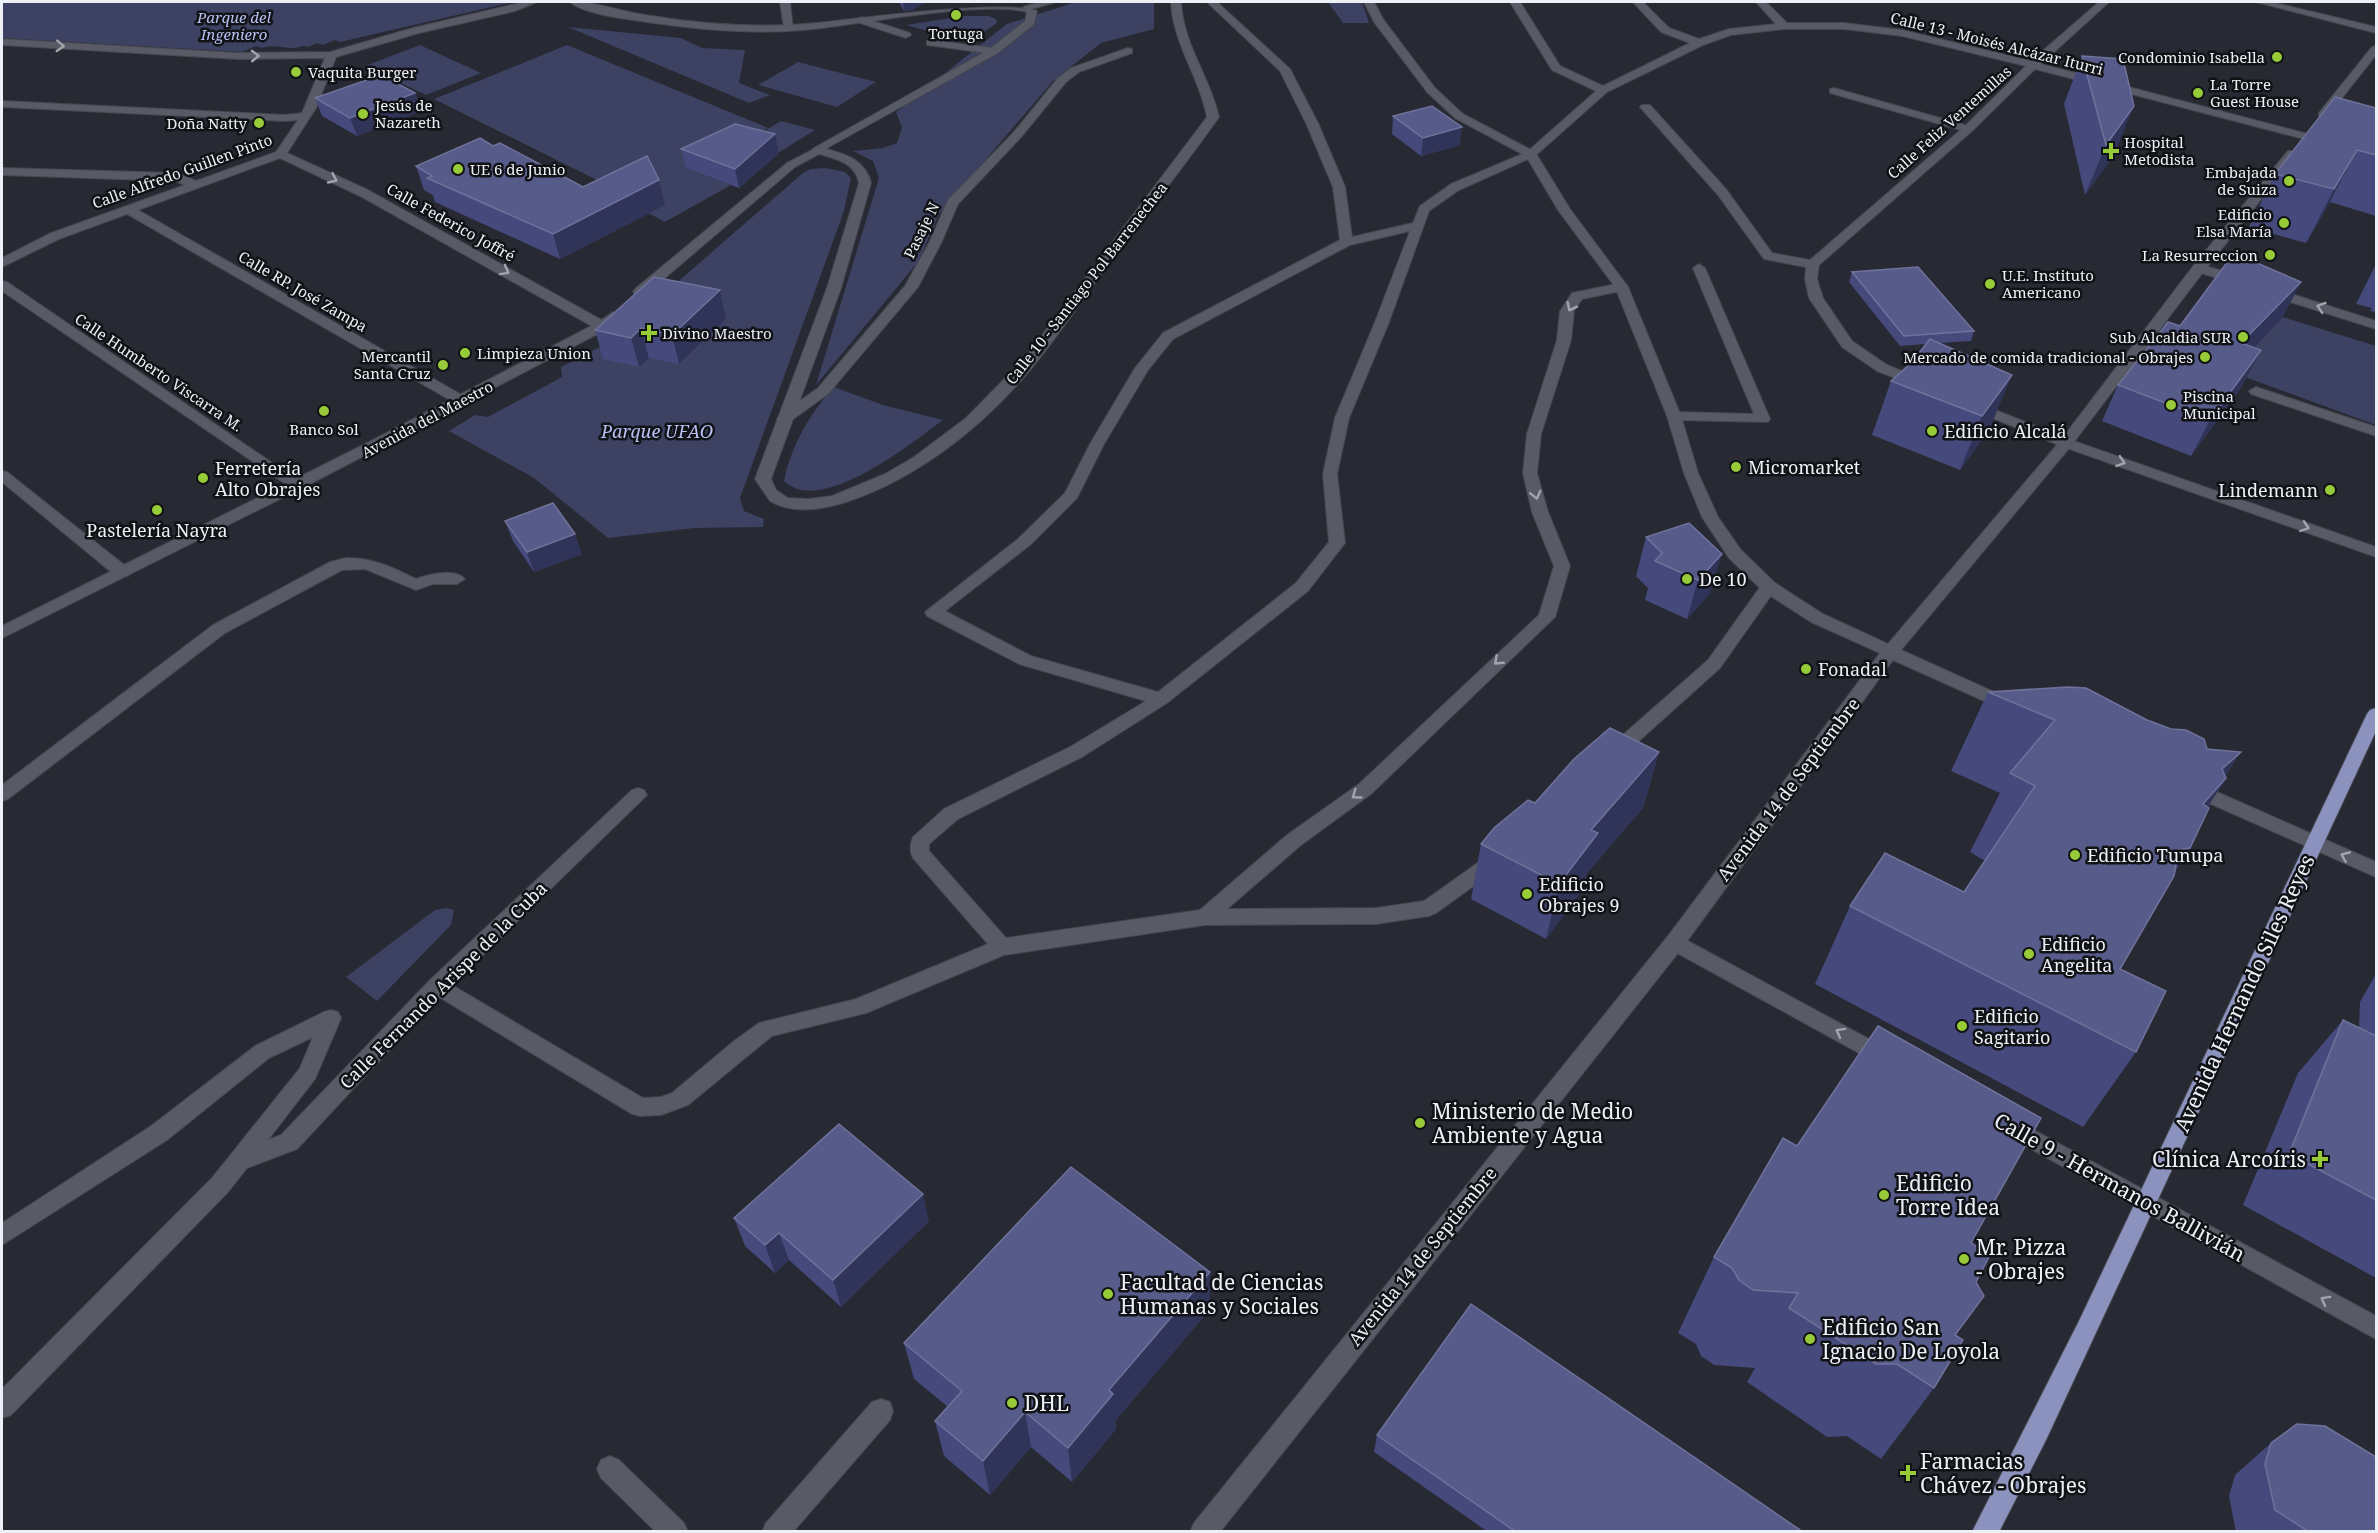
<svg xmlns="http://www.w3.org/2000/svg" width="2378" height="1533" font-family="'Noto Serif',serif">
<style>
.green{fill:#3d4162}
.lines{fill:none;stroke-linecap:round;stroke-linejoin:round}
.lane-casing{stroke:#45474f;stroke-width:2}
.street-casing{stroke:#45474f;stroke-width:2}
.secondary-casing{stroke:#45474f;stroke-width:2}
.primary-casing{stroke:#45474f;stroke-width:2}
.lane{fill:#585a65;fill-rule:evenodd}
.street{fill:#585a65;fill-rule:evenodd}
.secondary{fill:#585a65;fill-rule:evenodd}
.primary{fill:#8b92bd;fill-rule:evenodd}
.wall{fill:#45497c}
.shaded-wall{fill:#313459}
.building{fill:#575b89;stroke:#6f729b;stroke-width:1.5}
.oneway{stroke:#a3a5ae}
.poi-dot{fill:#97cc38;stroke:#111216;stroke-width:2}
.labels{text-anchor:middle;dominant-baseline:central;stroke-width:5;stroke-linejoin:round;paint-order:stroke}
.far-park-label{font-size:15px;font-style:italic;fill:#b8c0f4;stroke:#111216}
.far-poi-label{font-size:15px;fill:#eef0f7;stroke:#111216;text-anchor:start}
.far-street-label{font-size:15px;fill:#eef0f7;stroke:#111216}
.park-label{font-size:18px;font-style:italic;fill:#b8c0f4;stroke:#111216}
.poi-label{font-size:18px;fill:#eef0f7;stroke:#111216;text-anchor:start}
.street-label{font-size:18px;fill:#eef0f7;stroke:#111216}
.near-street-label{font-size:21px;fill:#eef0f7;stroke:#111216}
.near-poi-label{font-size:21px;fill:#eef0f7;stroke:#111216;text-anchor:start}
</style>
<rect width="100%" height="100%" fill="#272933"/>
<g class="green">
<path d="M2,2H513L340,42L335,40L323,45L317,43L308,47C300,44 300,48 293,48C284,48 271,44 262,48L256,46L242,52L2,38Z"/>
<path d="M1076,2H1154V29L1101,43L1053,81L939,214L918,262L816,385L879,178L873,161L853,151L883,148L897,143L902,127L896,112L1007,24Z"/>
<path d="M1328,2H1362L1369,23H1343Z"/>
<path d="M964,16H989L996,19L997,23L969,42L906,25Z"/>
<path d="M568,27L681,38L702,48L745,50L739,83L770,95L749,103Z"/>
<path d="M420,45L481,73L426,95L365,66Z"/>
<path d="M567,45L768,128L685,167L731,185L665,222L620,198L601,182L434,99Z"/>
<path d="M798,62L876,82L837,107L758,85Z"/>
<path d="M781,121L815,130L778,153L744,143Z"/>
<path d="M825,168L845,172L851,178L844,211L740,498L744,511L764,519L763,527L694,528L608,538L534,478L449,431L475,415L488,417L562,377L561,367L606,344L803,173L811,169Z"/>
<path d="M2283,317L2376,346V425L2231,372Z"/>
<path d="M834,387L883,405L943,420C912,443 820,517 784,481C791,446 810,413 834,387Z"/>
<path d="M447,908L454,910L451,925L377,1001L346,977L435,910Z"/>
</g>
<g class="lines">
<g class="lane-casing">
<g id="lane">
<path d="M780,2H790L793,30L784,28Z"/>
<path d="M1039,2H1056L1028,10L1023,7Z"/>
<path d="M861,17L910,33L911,35L906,38L857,22L856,20Z"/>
<path d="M931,40L994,48L999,51L994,54L927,45V41Z"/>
<path d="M1834,88L1972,127L1974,129L1968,132L1830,93V89Z"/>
<path d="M1699,264L1705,268L1770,419L1768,422L1674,420L1667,416L1674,412L1754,414L1693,268Z"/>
<path d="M881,1399L890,1402L893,1411L890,1420L793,1532H762L766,1523L872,1402Z"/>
</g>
</g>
<g class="street-casing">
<g id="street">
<path d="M524,2H537L515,11L419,33L336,57L316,108L287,153L368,190L607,323L609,326L607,329H597L360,196L280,158L138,210L467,398L469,401L467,404H457L127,214L59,239L2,267V258L51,233L185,185L175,181L2,175V168L177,173L196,181L276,152L298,120L285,121L2,107V101L285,115L302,113L325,58L238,59L2,45V39L238,53L330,52L413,28Z"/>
<path d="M570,2C589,0 624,12 645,15C706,25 765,29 827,22C868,17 1007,0 1037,11L1034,24L998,53L818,153L812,150L814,148L990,49L1025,21L1027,12C978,0 860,25 804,30C749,35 695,29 640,21C621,18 584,14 570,2Z"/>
<path d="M1207,2H1217L1290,69L1318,123L1345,187L1352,237L1413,223L1420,206L1451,184L1527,152L1596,91L1552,70L1510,2H1520L1560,66L1603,86L1690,43L1661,32L1633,2H1643L1669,28L1699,39L1729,29L1776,24L1756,2H1766L1787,23H1844L1902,30L2031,61L2099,2H2109L2041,64L2331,140L2333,142L2327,145L2035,69L1972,131L1819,265L1817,279L1823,298L1852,341L1887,365L1924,380L1926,383L1919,387L1877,371L1842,347L1809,298L1805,279L1806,267L1764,259L1718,195L1640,107L1642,105H1650L1726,189L1772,253L1810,260L1964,127L2026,66L1902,36L1844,29H1784L1731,35L1703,45L1607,92L1535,156L1459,190L1429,211L1389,322L1349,418L1337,474L1345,543L1308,591L1167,703L1082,757L958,819L929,844V851L1006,938L1200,910L1287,835L1359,784L1539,615L1554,566L1532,512L1523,473L1527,434L1557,340L1560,311L1572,293L1621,283L1626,284L1628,287L1626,290L1582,299L1574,311L1571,340L1541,434L1537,473L1548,512L1570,566L1555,617L1371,794L1301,845L1227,909L1376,908L1424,901L1486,857L1493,855L1500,857L1502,862L1500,867L1436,913L1429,916L1376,924L1205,925L1004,955L866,1013L772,1036L688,1105L661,1115L640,1116L632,1114L439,997L297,1149L247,1168L228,1192L11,1415L2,1418V1389L212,1178L300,1068L313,1037L269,1058L167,1140L2,1245V1223L151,1126L255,1046L324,1012L331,1010L338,1012L341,1018L315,1079L268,1140L281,1135L430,980L632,790L638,788L644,790L647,795L452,985L643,1098L661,1097L672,1093L734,1041L759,1023L856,999L988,944L913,858C909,851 910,844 913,837L944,809L1070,747L1146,701L1019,664L927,616L925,612L1018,539L1065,493L1090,444L1135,368L1163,333L1340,240L1333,187L1306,123L1280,71ZM1410,231L1375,322L1335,418L1323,474L1329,542L1296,583L1158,692L1031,656L945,611L1030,545L1077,498L1104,444L1148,370L1173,339L1350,245Z"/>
<path d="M2256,2H2271L2376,27V33Z"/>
<path d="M1128,48L1132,49V53L1079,72L1066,82L1022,136L958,204L941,243L918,287L828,394L789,422H779L777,419L779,416L818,388L905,286L929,243L948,200L1014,132L1058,78L1071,68Z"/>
<path d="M2199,264L2246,278L2247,281L2241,285L2194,271L2193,268Z"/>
<path d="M2,281L7,282L306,486L303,489H293L2,291Z"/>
<path d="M2270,287L2376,321V329L2265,294L2263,291L2265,288Z"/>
<path d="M2256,387L2376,427V436L2251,394L2249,391Z"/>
<path d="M1975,402L2071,440L2376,547V557L2061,446L1970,409L1968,406L1970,403Z"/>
<path d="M2,471L7,472L128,568L130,572L128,576H116L2,482Z"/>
<path d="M346,558C372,557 394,568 416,579C429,574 456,568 465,579L457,584H433L416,590L365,569L342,570L225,633L8,799L2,801V785L213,625L330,562Z"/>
<path d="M1769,582L1775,583L1777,587L1720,668L1620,758L1614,759L1608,758L1605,753L1608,748L1708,660L1763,583Z"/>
<path d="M1675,934L1893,1052L1897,1058L1893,1064L1886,1067L1879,1064L1668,948L1665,942L1668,936Z"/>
<path d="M2010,1117L2376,1316V1339L2002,1133L1999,1126L2002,1119Z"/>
<path d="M610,1456L619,1460L684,1523L688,1532H656L601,1478L597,1469L601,1460Z"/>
</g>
</g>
<g class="secondary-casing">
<g id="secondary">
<path d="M1171,2H1181C1183,44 1210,77 1219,117C1183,168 1144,217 1107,266C1080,303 1055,341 1025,376C979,429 917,478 849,501C825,509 793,515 770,501L755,479L827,288L859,183C855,163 837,159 819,154L795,167L645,295H635L633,292L635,289L787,163L818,147C840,152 865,158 871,183L841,288L771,479L776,490L788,498L809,499L832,496L885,474L914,457L966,418L1024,359L1207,117C1199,76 1173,44 1171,2Z"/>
<path d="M1364,2H1374L1383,19L1435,88L1463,114L1535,152L1570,209L1628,287L1681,416L1698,473L1718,517L1741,550L1775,583L1823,614L1888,644L2061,440L2194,265L2288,151H2296L2298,153L2204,271L2071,446L1901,650L2014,701L2017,705L2014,709H2002L1893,660L1682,948L1220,1532H1190L1194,1523L1668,936L1880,653L1811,622L1763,591L1729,558L1702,517L1684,473L1667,416L1615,287L1558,210L1526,156L1455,118L1427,92L1374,22Z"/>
<path d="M2376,46V55L2327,117H2319V113L2372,47Z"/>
<path d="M613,312L620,316L607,329L308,485L2,638V626L373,440L597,323Z"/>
<path d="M2192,781L2376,862V877L2186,793L2183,788L2186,783Z"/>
</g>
</g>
<g class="primary-casing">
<path id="primary" d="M2376,708V731L2046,1440L1999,1532H1972L2079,1321L2367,714L2370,710Z"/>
</g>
<use href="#lane" class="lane"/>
<use href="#street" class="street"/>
<use href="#secondary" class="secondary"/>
<use href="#primary" class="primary"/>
</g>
<g class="wall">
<path d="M899,2H926L912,10L904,11Z"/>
<path d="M2082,56L2114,155L2085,195L2064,104Z"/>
<path d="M415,93L421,111L357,136L322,116L315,98Z"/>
<path d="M2376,108V216L2330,202L2306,243L2249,227L2275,174Z"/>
<path d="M1393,116L1460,145L1421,156L1392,134Z"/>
<path d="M493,146L583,187L665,205L560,259L435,202L433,195L424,190L416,166Z"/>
<path d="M681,149L779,153L739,188L686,168Z"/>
<path d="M2376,264V312L2370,311L2372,308L2356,304Z"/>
<path d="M1852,272L1974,331L1971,341L1940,343L1990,428L1960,470L1872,435L1891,381L1911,363L1926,344L1900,346L1849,282Z"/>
<path d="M720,290L726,319L679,364L649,358L639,367L603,359L595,330Z"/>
<path d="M2283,317L2253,348L2242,386L2191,456L2102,421L2118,385L2180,326Z"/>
<path d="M505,521L582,554L534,572L513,541Z"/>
<path d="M1689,523L1710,593L1687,619L1645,600L1648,588L1636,576L1646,537Z"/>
<path d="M1988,692L2147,720L2207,749L2226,778L2208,807L2190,848L2175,872L2120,969L2136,1052L2083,1127L1815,984L1850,906L1964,892L1985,861L1970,852L2000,793L1951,771Z"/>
<path d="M1659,752L1643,808L1587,873L1583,889L1546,939L1471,899L1481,844L1535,803Z"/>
<path d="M2376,974V1278L2243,1205L2298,1073L2343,1020L2359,1028L2360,1002Z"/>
<path d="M734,1218L929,1221L841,1307L789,1260L775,1273L745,1246Z"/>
<path d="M1971,1243L1976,1282L1934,1388L1881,1459L1847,1436L1827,1437L1747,1382L1755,1368L1714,1365L1701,1356L1696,1344L1678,1333L1714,1257Z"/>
<path d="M1210,1309L1115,1421L1116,1429L1072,1482L1031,1447L990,1495L944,1456L935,1421L948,1407L914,1379L904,1343Z"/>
<path d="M1377,1435L1803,1532H1488L1374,1452Z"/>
<path d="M2271,1443L2376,1532H2236L2229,1496L2235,1475Z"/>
</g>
<g class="shaded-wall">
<path d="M903,2H926L912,10L904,11Z"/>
<path d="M415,93L421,111L357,136L350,118Z"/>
<path d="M2134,106L2114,155L2085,195L2106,145Z"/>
<path d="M1462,127L1460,145L1421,156L1423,138Z"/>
<path d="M775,134L779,153L739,188L735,169Z"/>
<path d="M2357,150L2330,202L2306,243L2334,189Z"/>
<path d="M659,180L665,205L560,259L553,234Z"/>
<path d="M2301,282L2283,317L2223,379L2241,343Z"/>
<path d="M720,290L726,319L679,364L672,335Z"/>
<path d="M641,328L649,358L639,367L631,338Z"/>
<path d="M2261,350L2242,386L2191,456L2210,420Z"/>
<path d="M2012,375L1990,428L1960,470L1982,416Z"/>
<path d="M575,534L582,554L534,572L527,552Z"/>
<path d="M1722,554L1710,593L1687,619L1698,580Z"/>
<path d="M1659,752L1643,808L1587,873L1583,889L1546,939L1559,884L1591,830Z"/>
<path d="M2241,752L2219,787L2226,778L2180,850L2190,848L2139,926L2171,862L2222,769Z"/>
<path d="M923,1194L929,1221L841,1307L833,1280Z"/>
<path d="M779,1233L789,1260L775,1273L765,1245Z"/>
<path d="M1210,1272V1309L1115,1421L1116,1429L1072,1482L1068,1448L1109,1390Z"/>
<path d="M1025,1412L1031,1447L990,1495L983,1461Z"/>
</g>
<g class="building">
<path d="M2082,56L2123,59L2134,106L2106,145Z"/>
<path d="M381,75L415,93L350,118L315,98Z"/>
<path d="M2335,97L2376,108V155L2357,150L2334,189L2275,174Z"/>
<path d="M1432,106L1462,127L1423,138L1393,116Z"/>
<path d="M735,124L775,134L735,169L681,149Z"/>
<path d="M480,138L493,146L500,143L583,187L647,156L659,180L553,234L427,178L432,176L416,166Z"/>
<path d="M2234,253L2301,282L2241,343L2261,350L2210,420L2118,385L2168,322L2180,326Z"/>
<path d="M1918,267L1974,331L1904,336L1852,272Z"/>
<path d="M654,277L720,290L672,335L641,328L631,338L595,330Z"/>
<path d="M1930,339L2012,375L1982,416L1891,381L1911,363Z"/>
<path d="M553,503L575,534L527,552L505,521Z"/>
<path d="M1689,523L1722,554L1698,580L1655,561L1662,553L1646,537Z"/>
<path d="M2068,687L2086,688L2147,720L2171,729L2186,730L2204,739L2207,749L2241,752L2222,769L2226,778L2203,804L2209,808L2190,848L2179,850L2174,876L2120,969L2166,991L2136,1052L1850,906L1885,853L1964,892L2035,786L2010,773L2055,720L1988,692Z"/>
<path d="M1610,728L1659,752L1591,830L1598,833L1559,884L1481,844L1494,828L1528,800L1535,803L1574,759Z"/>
<path d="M2343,1020L2376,1036V1200L2289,1154Z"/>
<path d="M1878,1026L2041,1118L1971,1243L1990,1255L1976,1282L1984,1296L1955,1335L1963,1340L1934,1388L1897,1364H1876L1789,1308L1798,1293L1753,1290L1739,1280L1732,1268L1714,1257L1783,1138L1797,1146Z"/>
<path d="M839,1124L923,1194L833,1280L779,1233L765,1245L734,1218Z"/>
<path d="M1071,1167L1210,1272L1109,1390L1113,1394L1068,1448L1025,1412L983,1461L935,1421L962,1391L904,1343Z"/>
<path d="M1471,1304L1803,1532H1516L1377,1435Z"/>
<path d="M2297,1424L2325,1426L2376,1457V1532H2309L2275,1510L2265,1464L2271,1443Z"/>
</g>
<defs><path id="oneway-chevron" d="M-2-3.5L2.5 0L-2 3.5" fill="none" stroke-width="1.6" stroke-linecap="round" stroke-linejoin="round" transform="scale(1.5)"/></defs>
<g class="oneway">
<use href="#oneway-chevron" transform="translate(60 46) rotate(3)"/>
<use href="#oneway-chevron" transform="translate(255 56) rotate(-1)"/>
<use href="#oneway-chevron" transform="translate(333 179) rotate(25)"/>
<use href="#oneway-chevron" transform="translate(505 271) rotate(29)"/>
<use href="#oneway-chevron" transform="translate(1571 307) rotate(117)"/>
<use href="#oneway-chevron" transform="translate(2321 307) rotate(-162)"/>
<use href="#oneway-chevron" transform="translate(2121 462) rotate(19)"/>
<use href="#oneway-chevron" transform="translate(1536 495) rotate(76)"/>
<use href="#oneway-chevron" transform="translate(2305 527) rotate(19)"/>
<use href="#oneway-chevron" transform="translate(1498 661) rotate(137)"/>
<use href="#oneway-chevron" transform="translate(1356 795) rotate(144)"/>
<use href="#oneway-chevron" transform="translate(2345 856) rotate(-157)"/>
<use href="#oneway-chevron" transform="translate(1840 1032) rotate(-151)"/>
<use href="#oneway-chevron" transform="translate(2325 1300) rotate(-151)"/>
</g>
<g class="poi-dot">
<circle cx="956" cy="15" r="6"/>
<circle cx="2277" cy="57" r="6"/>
<circle cx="296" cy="72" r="6"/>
<circle cx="2198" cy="93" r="6"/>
<circle cx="363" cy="114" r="6"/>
<circle cx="259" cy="123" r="6"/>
<path d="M2108 142h6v6h6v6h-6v6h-6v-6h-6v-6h6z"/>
<circle cx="458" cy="169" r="6"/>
<circle cx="2289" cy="181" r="6"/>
<circle cx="2284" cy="223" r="6"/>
<circle cx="2270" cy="255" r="6"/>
<circle cx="1990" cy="284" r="6"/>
<path d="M646 324h6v6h6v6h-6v6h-6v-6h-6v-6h6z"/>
<circle cx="2243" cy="337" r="6"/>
<circle cx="465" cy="353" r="6"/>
<circle cx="2205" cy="357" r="6"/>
<circle cx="443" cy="365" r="6"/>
<circle cx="2171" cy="405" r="6"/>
<circle cx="324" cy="411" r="6"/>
<circle cx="1932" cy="431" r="6"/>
<circle cx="1736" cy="467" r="6"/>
<circle cx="203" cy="478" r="6"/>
<circle cx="2330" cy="490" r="6"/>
<circle cx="157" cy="510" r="6"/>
<circle cx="1687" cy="579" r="6"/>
<circle cx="1806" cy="669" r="6"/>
<circle cx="2075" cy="855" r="6"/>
<circle cx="1527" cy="894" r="6"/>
<circle cx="2029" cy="954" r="6"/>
<circle cx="1962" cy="1026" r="6"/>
<circle cx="1420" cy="1123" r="6"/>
<path d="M2317 1150h6v6h6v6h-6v6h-6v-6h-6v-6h6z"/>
<circle cx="1884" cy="1195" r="6"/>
<circle cx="1964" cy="1259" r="6"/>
<circle cx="1108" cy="1294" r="6"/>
<circle cx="1810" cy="1339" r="6"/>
<circle cx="1012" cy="1403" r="6"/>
<path d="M1905 1464h6v6h6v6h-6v6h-6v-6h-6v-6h6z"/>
</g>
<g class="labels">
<g class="far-park-label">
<text x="234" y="17">Parque del<tspan x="234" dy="17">Ingeniero</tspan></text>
</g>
<g class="far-poi-label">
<text x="956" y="33" text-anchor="middle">Tortuga</text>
<text x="2265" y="57" text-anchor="end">Condominio Isabella</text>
<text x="308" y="72">Vaquita Burger</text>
<text x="2210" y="84">La Torre<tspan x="2210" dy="17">Guest House</tspan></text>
<text x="375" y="105">Jesús de<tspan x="375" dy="17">Nazareth</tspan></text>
<text x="247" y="123" text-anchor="end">Doña Natty</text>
<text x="2124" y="142">Hospital<tspan x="2124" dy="17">Metodista</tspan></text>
<text x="470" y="169">UE 6 de Junio</text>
<text x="2277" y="172" text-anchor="end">Embajada<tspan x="2277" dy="17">de Suiza</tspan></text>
<text x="2272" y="214" text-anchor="end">Edificio<tspan x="2272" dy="17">Elsa María</tspan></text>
<text x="2258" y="255" text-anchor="end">La Resurreccion</text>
<text x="2002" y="275">U.E. Instituto<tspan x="2002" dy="17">Americano</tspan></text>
<text x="662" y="333">Divino Maestro</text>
<text x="2231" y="337" text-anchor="end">Sub Alcaldia SUR</text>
<text x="477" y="353">Limpieza Union</text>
<text x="431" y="356" text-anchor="end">Mercantil<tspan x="431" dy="17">Santa Cruz</tspan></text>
<text x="2193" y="357" text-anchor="end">Mercado de comida tradicional - Obrajes</text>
<text x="2183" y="396">Piscina<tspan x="2183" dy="17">Municipal</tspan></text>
<text x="324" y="429" text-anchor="middle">Banco Sol</text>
</g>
<g class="far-street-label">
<text transform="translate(1997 43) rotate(14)">Calle 13 - Moisés Alcázar Iturri</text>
<text transform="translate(1949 122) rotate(-42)">Calle Feliz Ventemillas</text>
<text transform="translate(182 171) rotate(-20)">Calle Alfredo Guillen Pinto</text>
<text transform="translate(451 222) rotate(29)">Calle Federico Joffré</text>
<text transform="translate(921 230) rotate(-64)">Pasaje N</text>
<text transform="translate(1086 283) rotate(-52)">Calle 10 - Santiago Pol Barrenechea</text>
<text transform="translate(303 291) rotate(30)">Calle RP. José Zampa</text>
<text transform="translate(159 372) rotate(34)">Calle Humberto Viscarra M.</text>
<text transform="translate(427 419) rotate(-28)">Avenida del Maestro</text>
</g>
<g class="park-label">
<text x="657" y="431">Parque UFAO</text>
</g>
<g class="poi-label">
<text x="1944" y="431">Edificio Alcalá</text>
<text x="1748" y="467">Micromarket</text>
<text x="215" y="468">Ferretería<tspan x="215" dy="21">Alto Obrajes</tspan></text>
<text x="2318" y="490" text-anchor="end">Lindemann</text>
<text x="157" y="530" text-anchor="middle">Pastelería Nayra</text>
<text x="1699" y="579">De 10</text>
<text x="1818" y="669">Fonadal</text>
<text x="2087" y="855">Edificio Tunupa</text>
<text x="1539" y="884">Edificio<tspan x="1539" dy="21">Obrajes 9</tspan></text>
<text x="2041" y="944">Edificio<tspan x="2041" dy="21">Angelita</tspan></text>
<text x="1974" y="1016">Edificio<tspan x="1974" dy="21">Sagitario</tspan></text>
</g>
<g class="street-label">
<text transform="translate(1788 789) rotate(-53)">Avenida 14 de Septiembre</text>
<text transform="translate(443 985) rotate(-45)">Calle Fernando Arispe de la Cuba</text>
<text transform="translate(1422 1256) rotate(-51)">Avenida 14 de Septiembre</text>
</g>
<g class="near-street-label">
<text transform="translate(2244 993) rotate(-65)">Avenida Hernando Siles Reyes</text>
<text transform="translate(2120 1187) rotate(29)">Calle 9 - Hermanos Ballivián</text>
</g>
<g class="near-poi-label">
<text x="1432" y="1111">Ministerio de Medio<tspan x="1432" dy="24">Ambiente y Agua</tspan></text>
<text x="2306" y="1159" text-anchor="end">Clínica Arcoíris</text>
<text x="1896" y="1183">Edificio<tspan x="1896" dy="24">Torre Idea</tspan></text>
<text x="1976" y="1247">Mr. Pizza<tspan x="1976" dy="24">- Obrajes</tspan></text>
<text x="1120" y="1282">Facultad de Ciencias<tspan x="1120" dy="24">Humanas y Sociales</tspan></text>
<text x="1822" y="1327">Edificio San<tspan x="1822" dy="24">Ignacio De Loyola</tspan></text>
<text x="1024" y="1403">DHL</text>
<text x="1920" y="1461">Farmacias<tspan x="1920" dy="24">Chávez - Obrajes</tspan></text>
</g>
</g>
<rect width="2378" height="1533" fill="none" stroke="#eef0f7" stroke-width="6"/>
</svg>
